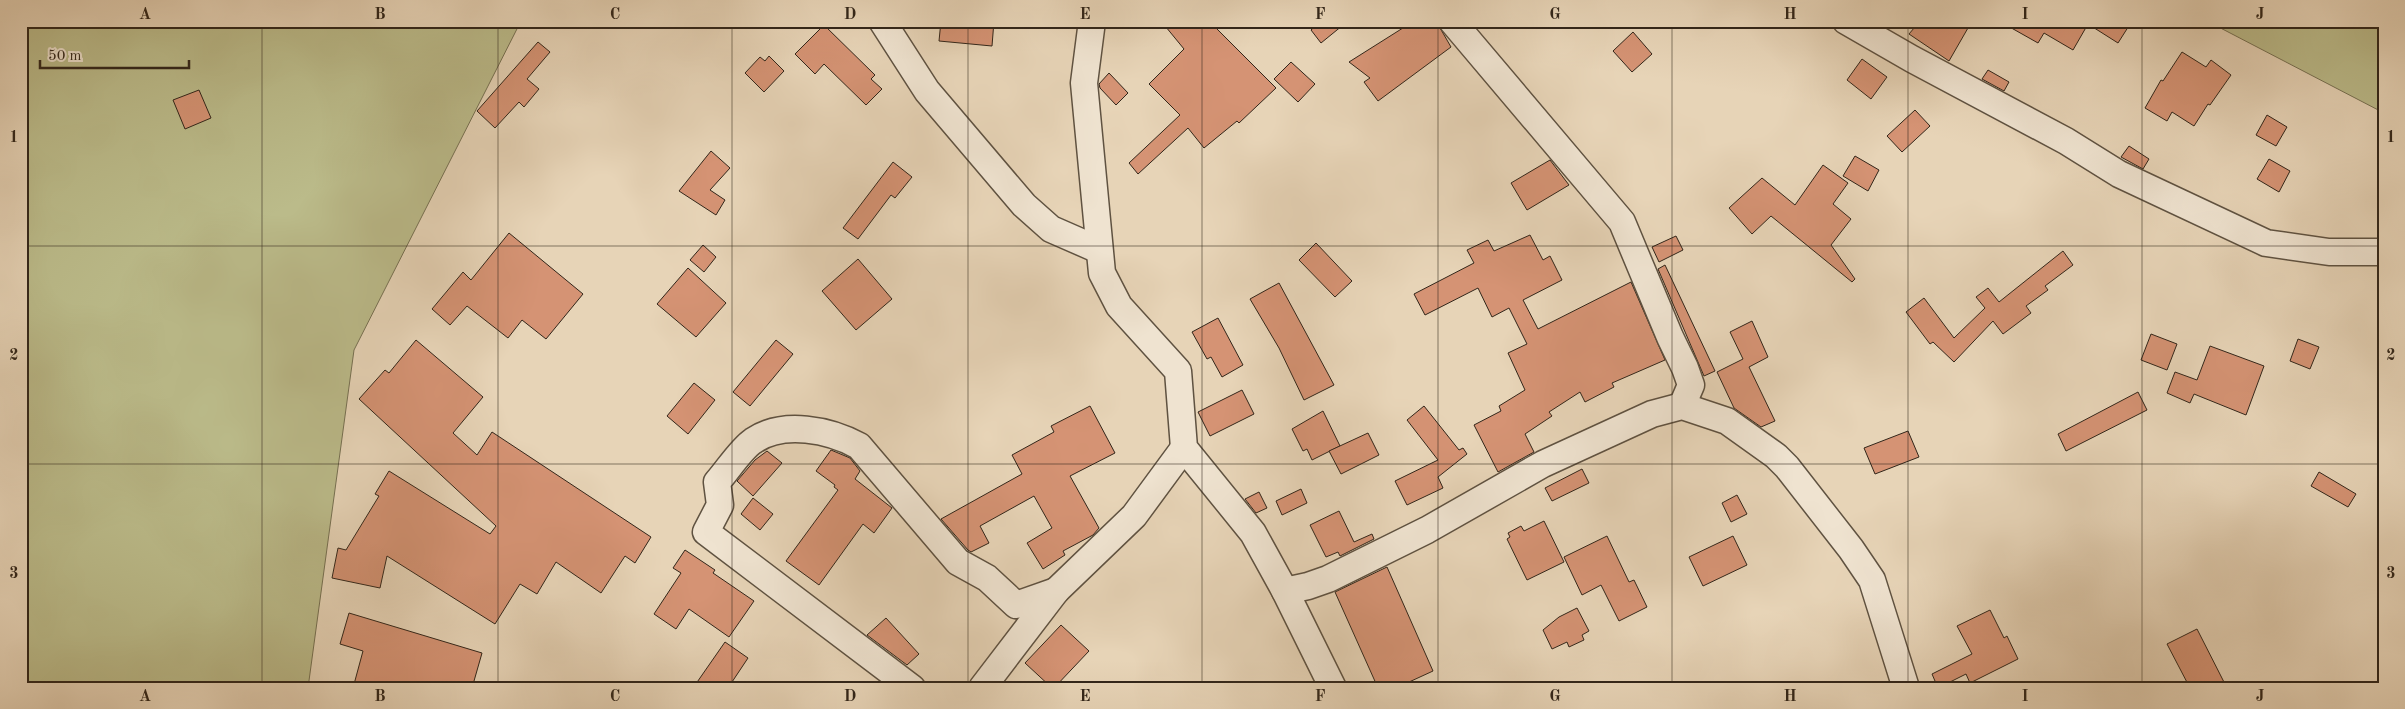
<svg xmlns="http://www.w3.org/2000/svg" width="2405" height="709" font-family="'Old Standard TT',serif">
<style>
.green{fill:#bbbb8a;stroke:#767052}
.building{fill:#d59374;stroke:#32261a}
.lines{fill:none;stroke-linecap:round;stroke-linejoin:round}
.minor-casing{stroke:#5f5241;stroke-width:29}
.minor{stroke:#efe3d0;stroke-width:26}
.grid{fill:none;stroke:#32261a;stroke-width:1;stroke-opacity:0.55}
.neatline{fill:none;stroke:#32261a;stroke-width:2}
.grid-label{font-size:16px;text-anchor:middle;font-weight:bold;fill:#32261a}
</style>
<rect width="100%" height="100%" fill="#e7d4b7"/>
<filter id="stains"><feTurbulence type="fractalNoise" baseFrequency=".004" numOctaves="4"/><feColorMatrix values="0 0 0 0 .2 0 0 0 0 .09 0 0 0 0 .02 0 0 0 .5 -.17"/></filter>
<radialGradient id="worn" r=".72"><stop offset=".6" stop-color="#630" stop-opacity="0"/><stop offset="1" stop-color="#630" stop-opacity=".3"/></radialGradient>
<g class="green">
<path d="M21,21H521L354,350L308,688H21Z"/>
<path d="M2207,21H2384V113Z"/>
</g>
<g class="building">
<path d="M941,21H994L992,46L939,41Z"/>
<path d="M1161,21H1209L1276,88L1239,123L1237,121L1204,148L1188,128L1138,174L1129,163L1180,115L1149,84L1184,49Z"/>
<path d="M1321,21H1348L1321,43L1311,30Z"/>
<path d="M1414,21H1436L1451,47L1378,101L1364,82L1370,78L1349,62Z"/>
<path d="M1920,21H1972L1949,61L1909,34Z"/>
<path d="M1999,21H2132L2118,43L2088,24L2073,50L2044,33L2038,43Z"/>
<path d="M824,25L875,75L871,79L882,89L866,105L824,64L815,74L795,54Z"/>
<path d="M1633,32L1652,54L1632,72L1613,51Z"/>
<path d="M538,42L550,52L527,79L539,89L524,107L519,102L495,128L477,111Z"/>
<path d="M2182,52L2206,67L2211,60L2231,75L2210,105L2208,104L2194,126L2172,112L2167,121L2145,108L2161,80L2163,81Z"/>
<path d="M769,56L784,71L764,92L745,73L760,57L765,61Z"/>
<path d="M1862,59L1887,77L1871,99L1847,80Z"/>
<path d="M1291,62L1315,84L1298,102L1274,79Z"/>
<path d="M1988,70L2009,82L2004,91L1982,79Z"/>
<path d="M1109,73L1128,93L1116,105L1100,88L1099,84Z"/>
<path d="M199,90L211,118L185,129L173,100Z"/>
<path d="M1915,110L1930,126L1902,152L1887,136Z"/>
<path d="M2267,115L2287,127L2276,146L2256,135Z"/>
<path d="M2129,146L2149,159L2143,169L2121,157Z"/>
<path d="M711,151L730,168L710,190L725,200L716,215L679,191Z"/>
<path d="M1855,156L1879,170L1868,191L1843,176Z"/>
<path d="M2269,159L2290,171L2279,192L2257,179Z"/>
<path d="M1550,160L1569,185L1527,210L1511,183Z"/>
<path d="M893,162L912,177L895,198L891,195L858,239L843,228Z"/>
<path d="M1823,165L1848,183L1833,204L1851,219L1831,245L1855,279L1852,282L1771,216L1752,234L1729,208L1762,178L1795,205Z"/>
<path d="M509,233L583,294L546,339L522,320L508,338L467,306L450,325L432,309L463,272L471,280Z"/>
<path d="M1530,235L1543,260L1550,256L1562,280L1523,300L1538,329L1631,282L1665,360L1612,383L1614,387L1585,402L1580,392L1549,412L1552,416L1525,434L1534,452L1498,472L1474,425L1501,411L1499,406L1525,390L1508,353L1527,344L1509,308L1492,317L1478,288L1425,315L1414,294L1474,263L1467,250L1488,240L1494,251Z"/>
<path d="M1676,236L1683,250L1659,262L1652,247Z"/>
<path d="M1316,243L1352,281L1335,297L1299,260Z"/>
<path d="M703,245L716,257L704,272L690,260Z"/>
<path d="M2063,251L2073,265L2045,286L2048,290L2026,306L2031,313L2003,334L1993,321L1954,362L1933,342L1930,344L1906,312L1924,298L1954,338L1985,308L1976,297L1988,288L1999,302Z"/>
<path d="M858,259L892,299L856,330L822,291Z"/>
<path d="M1665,265L1715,371L1704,376L1658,269Z"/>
<path d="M688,268L726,303L696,337L657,304Z"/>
<path d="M1279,283L1334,385L1304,400L1279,348L1250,299Z"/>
<path d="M1218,318L1243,365L1222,377L1211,357L1207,359L1192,332Z"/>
<path d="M1752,321L1768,357L1749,367L1775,421L1761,427L1734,408L1717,372L1743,359L1730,332Z"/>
<path d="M2151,334L2177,344L2167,370L2141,360Z"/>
<path d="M2298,339L2319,347L2310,369L2290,361Z"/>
<path d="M416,340L483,397L453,433L477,455L492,432L651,537L635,563L625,556L601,593L556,562L537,594L520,584L495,624L387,556L380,588L332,578L338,548L346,550L379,496L375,494L389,471L490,534L496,526L359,399L385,370L389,373Z"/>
<path d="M776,340L793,354L750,406L733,392Z"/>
<path d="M2210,346L2264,366L2246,415L2194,394L2190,403L2167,393L2175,372L2197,380Z"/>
<path d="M694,383L715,400L688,434L667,416Z"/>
<path d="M1242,390L1254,414L1210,436L1198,412Z"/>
<path d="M2138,392L2147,410L2066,451L2058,434Z"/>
<path d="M1090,406L1115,453L1070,476L1099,528L1093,535L1063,551L1065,555L1043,569L1027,543L1052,528L1034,496L980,526L989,543L971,552L968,550L941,519L1022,474L1012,455L1054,432L1051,426Z"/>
<path d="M1424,406L1459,450L1463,448L1467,454L1438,477L1443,488L1407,505L1395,481L1438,460L1407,420Z"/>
<path d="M1323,411L1340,446L1312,460L1307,449L1303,451L1292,429Z"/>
<path d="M1908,431L1919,457L1875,474L1864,448Z"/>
<path d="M1368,433L1379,455L1341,474L1329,451Z"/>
<path d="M831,450L850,458L860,471L855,479L892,508L874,533L863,524L819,585L786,561L838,490L834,487L835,485L816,471Z"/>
<path d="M767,451L782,463L753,496L737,481L755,460Z"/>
<path d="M1582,469L1589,483L1552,501L1545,488Z"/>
<path d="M2319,472L2356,494L2348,507L2311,486Z"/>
<path d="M1301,489L1307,503L1282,515L1276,501Z"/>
<path d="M1259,492L1267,508L1256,513L1245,499Z"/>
<path d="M1737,495L1747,514L1731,522L1722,503Z"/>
<path d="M753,498L773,514L760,530L741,514Z"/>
<path d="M1339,511L1354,542L1372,534L1374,539L1340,556L1338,552L1326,557L1310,525Z"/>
<path d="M1544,521L1564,562L1527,580L1507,539L1510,537L1508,533L1521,526L1524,531Z"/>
<path d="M1607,536L1629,582L1634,580L1647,607L1619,621L1601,585L1582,595L1564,557Z"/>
<path d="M1733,536L1747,565L1703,586L1689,557Z"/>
<path d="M685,550L715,570L713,573L754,601L729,637L689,609L676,629L654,614L681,573L673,568Z"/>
<path d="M1387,567L1433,671L1396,688H1378L1335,592Z"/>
<path d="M1577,608L1589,631L1582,635L1584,640L1569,647L1567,642L1552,649L1543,630L1559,617Z"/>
<path d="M1990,610L2004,638L2007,636L2018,659L1970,683L1966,674L1938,688L1932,674L1972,654L1957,626Z"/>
<path d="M349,613L482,653L472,688H353L363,651L340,644Z"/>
<path d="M886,618L919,654L907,665L867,635Z"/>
<path d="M1061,625L1089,651L1054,688H1052L1025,663Z"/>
<path d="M2197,629L2227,688H2190L2167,644Z"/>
<path d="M725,642L748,658L728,688H693Z"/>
</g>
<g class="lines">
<g class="minor-casing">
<g id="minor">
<path d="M882,21L927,91L1024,205L1051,229L1099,250"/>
<path d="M1092,21L1084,83L1102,273L1119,306L1178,371L1184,448L1253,533L1285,591L1333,688"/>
<path d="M1452,21L1622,222L1670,337L1685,368L1691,385L1682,406"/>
<path d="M1846,21L1912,59L2066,141L2119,174L2266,243L2329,252H2384"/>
<path d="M1285,591L1308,586L1328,579L1427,530L1543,464L1652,414L1682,406L1727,421L1776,456L1787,467L1851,549L1872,580L1906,688"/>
<path d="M912,688L706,532L720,505L717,482C727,471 741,449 753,441C783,420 830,430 859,446L958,562L987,578L1016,605L1056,591"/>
<path d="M982,688L1056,591L1134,516L1184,448"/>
</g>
</g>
<use href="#minor" class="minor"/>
</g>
<path class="grid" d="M262,21V688M498,21V688M732,21V688M968,21V688M1202,21V688M1438,21V688M1672,21V688M1908,21V688M2142,21V688M21,246H2384M21,464H2384"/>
<rect width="2405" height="709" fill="none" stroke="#e7d4b7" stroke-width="55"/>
<path d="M40 60v8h149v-8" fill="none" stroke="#32261a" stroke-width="2.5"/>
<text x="48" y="60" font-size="15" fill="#32261a" stroke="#efe3d0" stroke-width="4" paint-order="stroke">50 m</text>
<rect x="28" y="28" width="2350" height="654" class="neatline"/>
<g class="grid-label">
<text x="145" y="19">A</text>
<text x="380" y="19">B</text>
<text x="615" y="19">C</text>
<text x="850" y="19">D</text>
<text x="1085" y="19">E</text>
<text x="1320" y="19">F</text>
<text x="1555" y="19">G</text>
<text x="1790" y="19">H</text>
<text x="2025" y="19">I</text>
<text x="2260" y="19">J</text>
<text x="14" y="142">1</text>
<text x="2391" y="142">1</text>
<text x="14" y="360">2</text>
<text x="2391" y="360">2</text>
<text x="14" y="578">3</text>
<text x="2391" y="578">3</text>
<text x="145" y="701">A</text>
<text x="380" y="701">B</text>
<text x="615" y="701">C</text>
<text x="850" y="701">D</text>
<text x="1085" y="701">E</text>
<text x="1320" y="701">F</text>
<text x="1555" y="701">G</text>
<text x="1790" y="701">H</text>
<text x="2025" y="701">I</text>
<text x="2260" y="701">J</text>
</g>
<rect width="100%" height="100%" filter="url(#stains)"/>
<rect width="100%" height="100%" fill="url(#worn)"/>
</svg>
